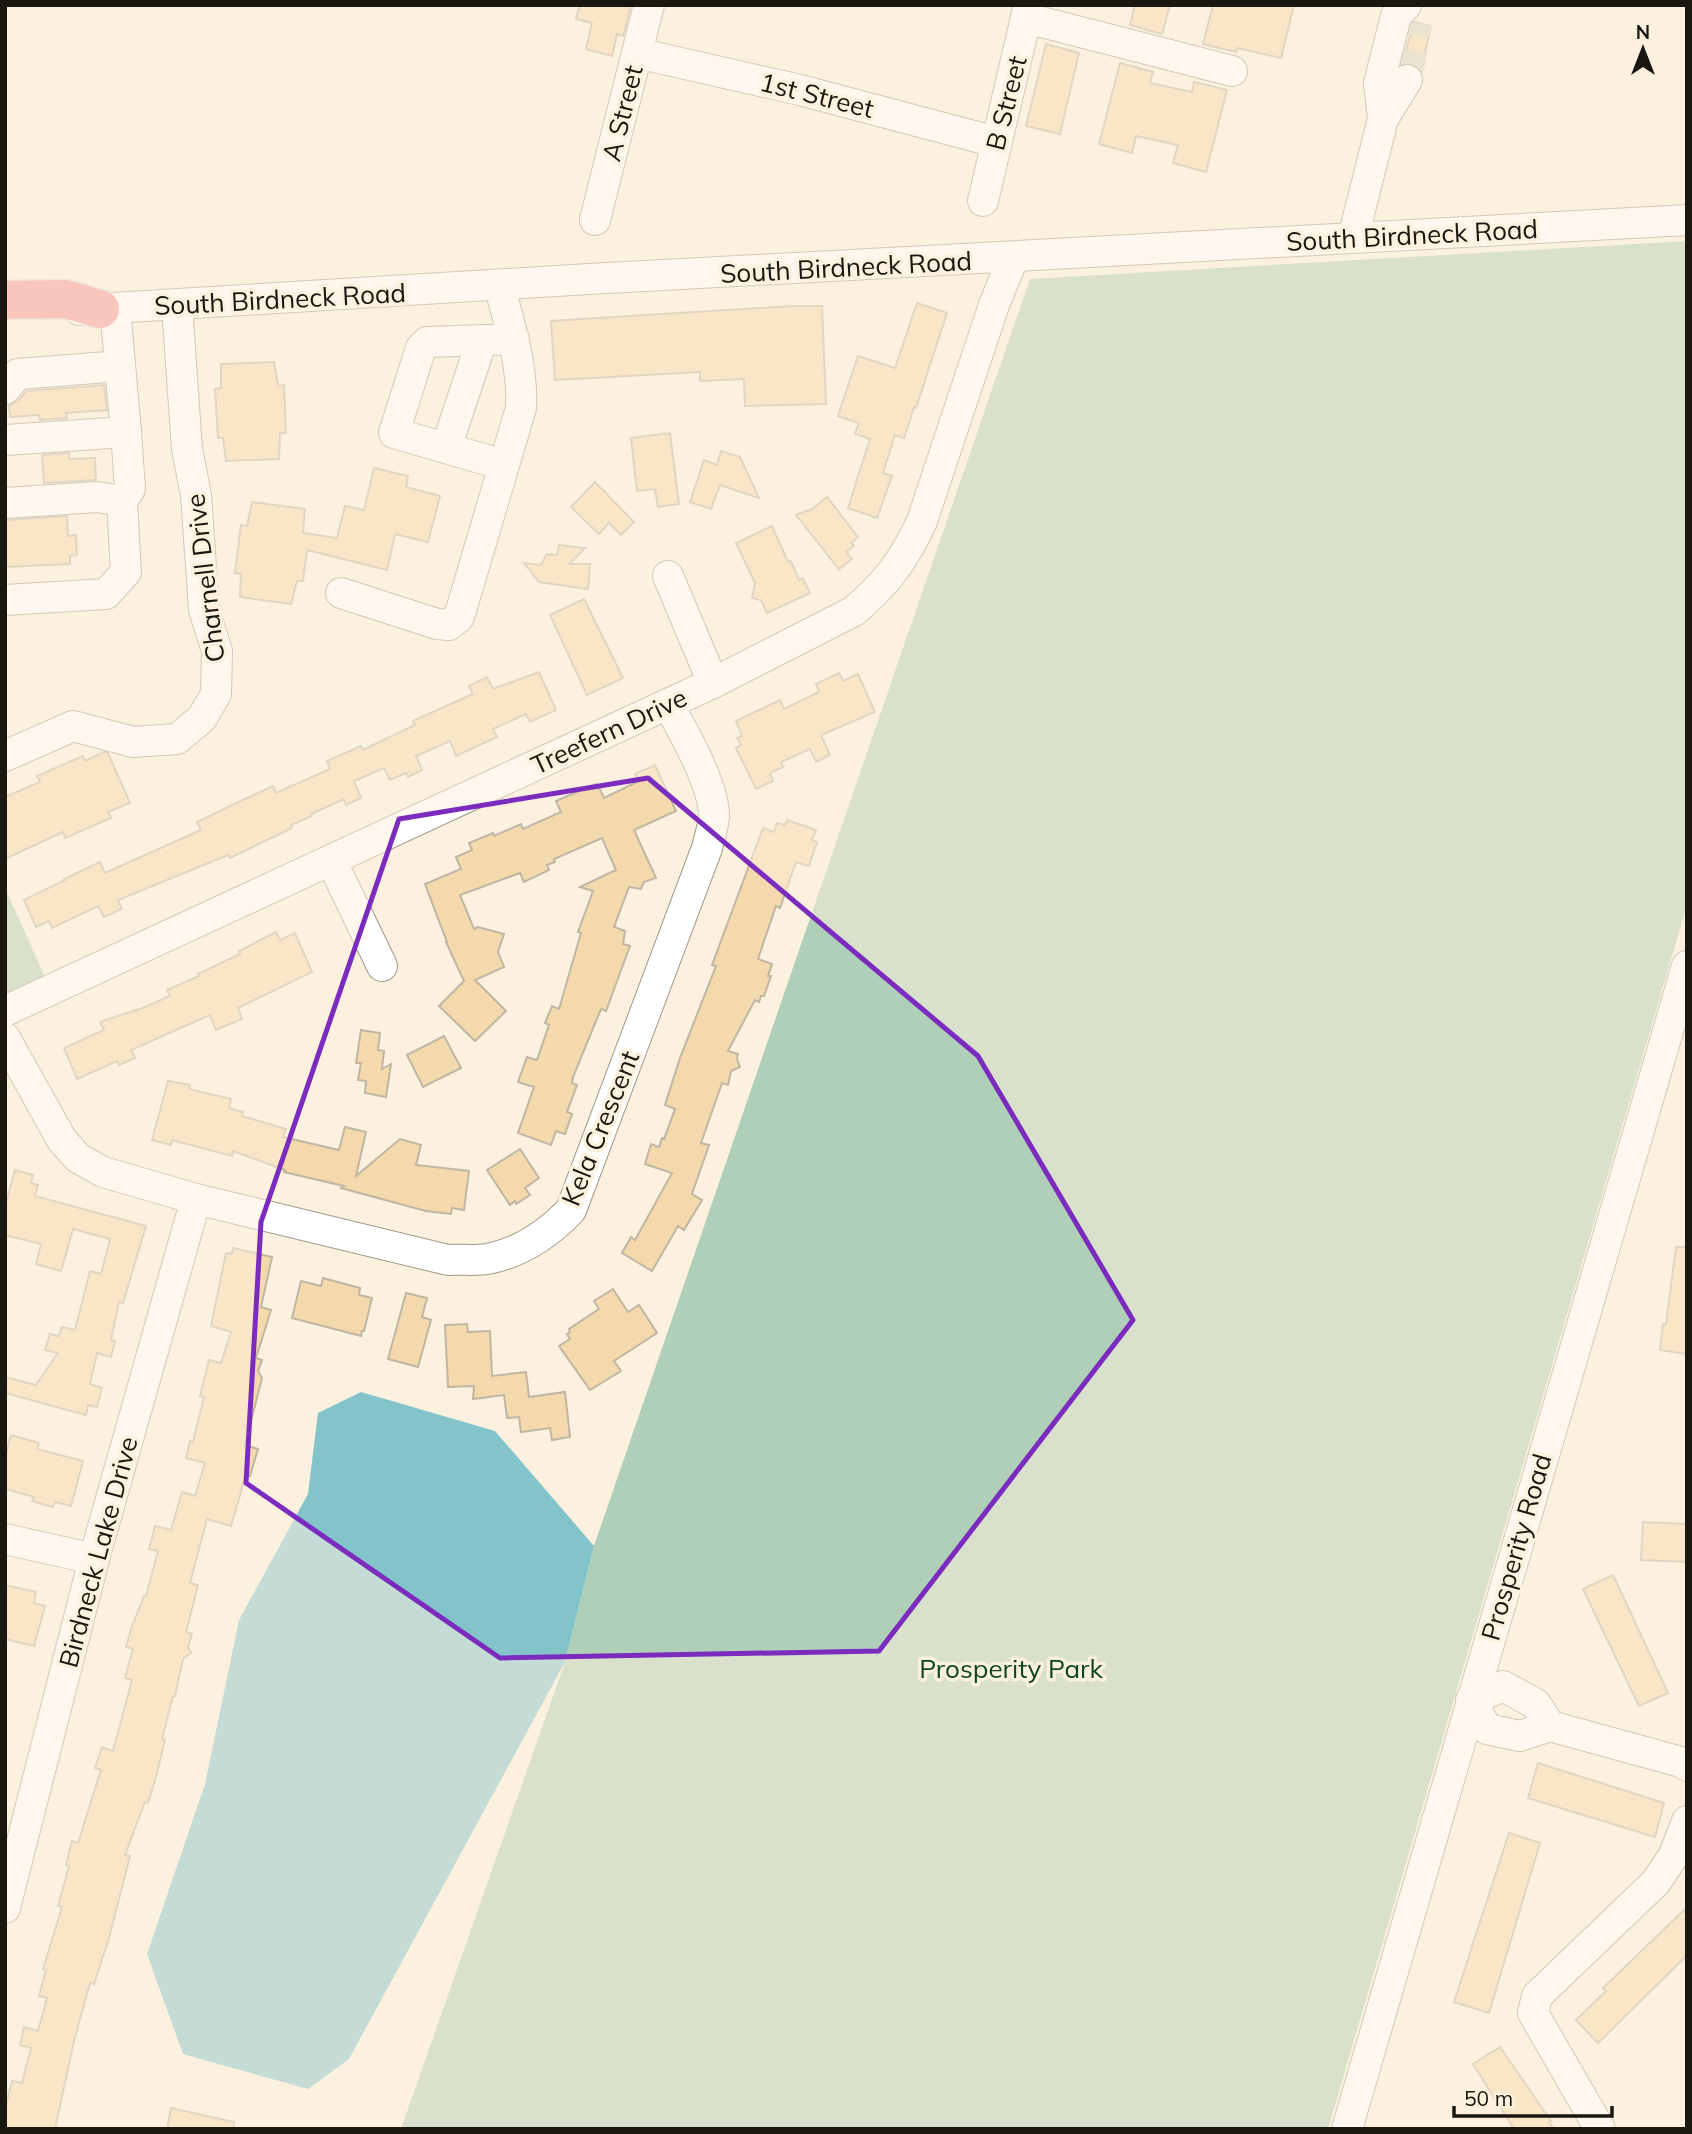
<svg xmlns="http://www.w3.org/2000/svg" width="1692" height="2134" font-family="Mulish,sans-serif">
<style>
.green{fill:#afcfb8}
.water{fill:#82c4ca}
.building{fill:#f3d9ab;stroke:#c0b6a4;stroke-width:2}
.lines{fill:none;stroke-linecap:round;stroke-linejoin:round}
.minor-tunnel{stroke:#d9d0bf;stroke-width:30;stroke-dasharray:30 15;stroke-linecap:butt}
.minor-casing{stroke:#a29988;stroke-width:32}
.highway-casing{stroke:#dfdede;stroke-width:41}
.minor{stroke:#fff;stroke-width:30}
.highway{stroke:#f79297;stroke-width:38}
.marked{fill:none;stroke:#7b2cbf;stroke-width:5;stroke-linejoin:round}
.labels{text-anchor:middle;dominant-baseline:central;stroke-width:7;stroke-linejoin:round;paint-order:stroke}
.street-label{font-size:26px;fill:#1a1610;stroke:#fbf1de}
.park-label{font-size:26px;fill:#0d4425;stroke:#fbf1de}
</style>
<rect width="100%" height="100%" fill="#fbf1de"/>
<g class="green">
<path d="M1687,241V905L1328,2129H401L565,1662L594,1546L1030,279Z"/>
<path d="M5,888L46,979L5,996Z"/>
</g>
<path class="water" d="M361,1392L495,1431L594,1546L565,1662L349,2059L308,2089L183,2054L147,1954L205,1784L239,1620L308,1494L318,1413Z"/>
<g class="building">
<path d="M580,5H631L623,36L617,34L612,56L586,49L592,23L576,19Z"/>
<path d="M1135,5H1170L1162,34L1130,25Z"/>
<path d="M1213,5H1294L1281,58L1237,48L1236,52L1203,44Z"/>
<path d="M1414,22L1431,26L1421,70L1416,65L1402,64Z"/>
<path d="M1046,44L1079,53L1060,134L1026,126Z"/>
<path d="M1120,63L1153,72L1150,83L1192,92L1194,82L1227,90L1206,172L1173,163L1178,145L1136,136L1132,153L1099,144Z"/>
<path d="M917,303L947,313L916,408L914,407L904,438L895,435L883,473L892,476L877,518L848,508L870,439L855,434L859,423L838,416L858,356L895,368Z"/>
<path d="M793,306H822L826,404L745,406L744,379L700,381V372L555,380L551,321Z"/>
<path d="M274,362L278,386L284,385L286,433H280L279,459L226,461L223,438H218L215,389L221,388V364Z"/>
<path d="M104,385L107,410L66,413L67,418L40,420L39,415L10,417L9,406L18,401L27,391Z"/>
<path d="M670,433L679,504L658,507L655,489L637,491L631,438Z"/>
<path d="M721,451L740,457L759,498L720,485L711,509L690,502L704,460L717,465Z"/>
<path d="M69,453V459L95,458L96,480L44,483L42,455Z"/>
<path d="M374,468L408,476L406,487L440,496L428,542L395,534L387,570L307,550L303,581H297L291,604L240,597L241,574L235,573L241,525L247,526L252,502L305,509L303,533L337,538L345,506L364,510Z"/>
<path d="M595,482L634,522L621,535L609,523L599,534L571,507Z"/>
<path d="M827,497L858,537L851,543L854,546L846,552L852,559L839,569L796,515L812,509Z"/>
<path d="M67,516L68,536L76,535L77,555L70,556V564L5,567V520Z"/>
<path d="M772,526L788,562L791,561L799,580L803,578L810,593L767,613L761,600L752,598L755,583L736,543Z"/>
<path d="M559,545L585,548L569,564H590L588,589L539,582L524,563L541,565L547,554L557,555Z"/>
<path d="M584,599L623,678L587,695L550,615Z"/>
<path d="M539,672L556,710L530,722L526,714L493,729L497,737L456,756L450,741L416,756L422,770L408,777L406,773L390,780L384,768L354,781L361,798L346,805L344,799L311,814L312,816L291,825L292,828L230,858L228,855L118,900L122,909L104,917L98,906L52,928L49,921L36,927L24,900L65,880L64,879L100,862L105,873L201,830L197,822L228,807L273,786L276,793L330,769L327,761L361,746L363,750L415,725L413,721L473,694L469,686L487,677L493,689Z"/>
<path d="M839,673L843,681L858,674L875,712L821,735L830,755L816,762L810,749L781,762L783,767L770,773L773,781L756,789L736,748L741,745L737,738L742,736L736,721L780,700L784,709L819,692L816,684Z"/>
<path d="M104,752L108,753L130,803L108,812L111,818L65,838L63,832L5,859V797L40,782L37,776L83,756L85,761Z"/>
<path d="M655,765L676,811L634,830L656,878L644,882L641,889L629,887L614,927L625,931L623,944L630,946L606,1011L601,1009L573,1077L572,1083L577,1085L567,1112L572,1114L565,1134L556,1131L551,1145L518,1133L534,1087L518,1082L527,1057L537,1060L549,1025L545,1023L552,1006L559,1009L581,933L578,932L593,891L580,887L616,870L602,838L554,859L555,862L547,865L549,870L524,882L520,873L460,895L474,929L478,927L504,934L498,952L504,967L475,980L506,1011L475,1041L439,1006L464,981L446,942H447L425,884L461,869L456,857L472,850L469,843L493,833L494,836L521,824L523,829L561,812L556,801L597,783L604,798L639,781L635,774Z"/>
<path d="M787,820L816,830L812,840L817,842L809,866L796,862L780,908L776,906L758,959L772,964L768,976H771L764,996H761L759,1002L755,1000L728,1051L738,1054L737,1059L740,1067L731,1071L728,1085L722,1083L701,1143L709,1145L692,1194L702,1200L684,1230L678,1226L652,1271L622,1253L631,1237L635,1240L672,1173L645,1164L651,1144L659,1147L662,1138L664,1139L675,1109L665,1105L680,1058L716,966L712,965L763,828L774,832L777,823L785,825Z"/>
<path d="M276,932L280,940L295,933L312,972L238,1008L242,1019L216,1030L210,1015L131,1050L135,1058L119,1065L117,1061L77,1079L64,1048L104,1030L100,1022L136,1010V1011L170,996L167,990L199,976L198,974L240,954L239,951Z"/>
<path d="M361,1030L380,1033L378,1050L384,1051L382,1069L391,1064L386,1097L365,1093L366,1081L358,1080L361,1063H356Z"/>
<path d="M444,1036L461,1068L423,1087L407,1055Z"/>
<path d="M168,1081L190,1085L189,1089L231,1099L229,1108L243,1112L242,1116L286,1129L283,1137L339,1150L345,1127L366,1132L356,1176L400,1139L421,1145L416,1165L469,1171L464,1210L452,1208L451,1214L426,1211L341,1188L344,1186L284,1172L285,1170L233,1151L232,1156L172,1140L171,1145L152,1140Z"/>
<path d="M520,1149L539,1178L525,1188L530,1195L516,1204L515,1201L510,1205L487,1170Z"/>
<path d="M15,1170L33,1175L31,1183L38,1185L35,1196L146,1226L123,1303L119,1302L111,1340L115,1341L111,1357L97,1353L90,1384L102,1388L97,1407L88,1405L86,1415L5,1393V1377L36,1385L58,1353L45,1350L50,1334L59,1336L62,1327L75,1330L90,1271L101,1274L110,1239L73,1229L61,1271L36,1264L41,1244L5,1235V1207Z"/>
<path d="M1676,1247H1687V1354L1660,1350L1663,1324H1666Z"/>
<path d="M233,1248L272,1257L261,1307L271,1310L256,1358L262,1360L258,1371L262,1378L245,1445L258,1449L250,1476L246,1475L231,1526L207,1519L190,1583L198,1585L186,1632L192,1634L188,1647L191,1653L183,1659L175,1696H173L162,1739L165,1740L156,1777L148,1803L145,1802L125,1855L130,1856L109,1938L94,1984L90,1983L74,2041L55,2129H5V2109L12,2081L22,2083L31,2048L20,2045L24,2027L38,2031L47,1998L39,1996L46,1970L43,1969L62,1907L58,1906L69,1866L66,1865L72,1841L78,1843L101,1770L95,1768L102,1747L113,1751L132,1680L125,1678L133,1649L126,1647L131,1629L144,1596H146L158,1551L149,1549L155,1526L171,1530L182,1492L195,1496L205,1463L186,1458L190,1441L193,1442L204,1397L200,1396L209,1360L221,1363L231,1332L211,1326L226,1253L232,1254Z"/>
<path d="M323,1278L360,1288L359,1295L372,1298L364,1331H362L361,1336L292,1318L301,1281L321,1286Z"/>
<path d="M613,1289L628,1312L639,1305L657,1333L614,1361L621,1371L590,1390L559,1346L570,1339L567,1334L570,1332L569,1329L599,1309L594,1301Z"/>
<path d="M406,1293L427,1298L422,1317L431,1320L418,1367L388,1359Z"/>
<path d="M467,1324L468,1332L490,1331L492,1376L526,1372L529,1397L565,1392L570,1437L552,1440L550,1428L521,1432L519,1417L507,1418L504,1395L473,1399L474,1386L448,1387L445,1325Z"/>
<path d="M11,1435L39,1443L37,1449L83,1461L71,1506L55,1502L53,1507L32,1501L34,1497L5,1489V1457Z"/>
<path d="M1643,1522L1687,1524V1562L1641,1560Z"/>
<path d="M1613,1575L1668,1693L1639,1706L1583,1589Z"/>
<path d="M5,1585L36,1592L34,1603L45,1606L34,1646L5,1639Z"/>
<path d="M1538,1763L1664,1803L1655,1837L1528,1798Z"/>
<path d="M1509,1833L1540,1843L1489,2013L1454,2002Z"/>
<path d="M1687,1907V1955L1598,2043L1576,2020L1606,1991L1603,1988Z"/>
<path d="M1500,2047L1551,2121L1549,2122L1554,2129H1514L1507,2118L1473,2064Z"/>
<path d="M171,2108L234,2122V2129H167Z"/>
</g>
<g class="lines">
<path class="minor-tunnel" d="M1407,80L1417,23"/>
<g class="minor-casing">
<g id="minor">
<path d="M1026,18L1232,71"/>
<path d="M637,53L800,90L996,142"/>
<path d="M1383,119L1379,83L1396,16L1406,5"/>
<path d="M983,201L1029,5"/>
<path d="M595,220L649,5"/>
<path d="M1353,238L1383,119L1407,80"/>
<path d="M79,310L589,279L1687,220"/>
<path d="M5,389L18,374L120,366"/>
<path d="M5,440L126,432L115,308"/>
<path d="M446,448L482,340"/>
<path d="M504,465L394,433L421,348L427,342L514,339"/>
<path d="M5,503L97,497L122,501"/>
<path d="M668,576L713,683"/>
<path d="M341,593L437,624L449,625L459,617L521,408C523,366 510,325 499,285"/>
<path d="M5,600L106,594L126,572L122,501L130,489L126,432"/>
<path d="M5,756L73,726L133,742L177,739L202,718L216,694L217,651L204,610L196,495L187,449L177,306"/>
<path d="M331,860L382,966"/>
<path d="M5,1011L713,683L854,611C887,583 904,560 922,521L994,305L1013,258"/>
<path d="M5,1038L62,1140L78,1158L103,1172L196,1199L448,1260C460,1259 474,1261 487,1259C520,1253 548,1234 571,1210L707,848C709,838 714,826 714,815C713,783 684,733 668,704"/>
<path d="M5,1539L94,1559"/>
<path d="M1550,1726L1536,1704L1503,1686L1471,1700L1487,1729L1520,1736L1550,1726L1681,1762L1687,1766"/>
<path d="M5,1908L94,1559L196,1199"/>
<path d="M1347,2129L1687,966"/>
<path d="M1600,2129L1533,2013L1537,1996L1656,1882L1674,1855L1687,1821"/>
</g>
</g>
<g class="highway-casing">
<path id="highway" d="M5,300L65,299L100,309"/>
</g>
<use href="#minor" class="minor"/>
<use href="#highway" class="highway"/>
</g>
<path d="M0 0H1692V2134H0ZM648,778L978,1056L1133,1320L879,1651L500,1658L246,1483L261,1222L399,819Z" fill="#fbf1de" fill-opacity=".55" fill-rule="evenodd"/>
<path class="marked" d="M648,778L978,1056L1133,1320L879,1651L500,1658L246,1483L261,1222L399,819Z"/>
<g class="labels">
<g class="street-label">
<text transform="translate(817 95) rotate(14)">1st Street</text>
<text transform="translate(1006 103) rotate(-76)">B Street</text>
<text transform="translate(622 113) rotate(-76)">A Street</text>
<text transform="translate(1412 235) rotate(-3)">South Birdneck Road</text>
<text transform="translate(846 267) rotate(-3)">South Birdneck Road</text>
<text transform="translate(280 299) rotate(-3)">South Birdneck Road</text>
<text transform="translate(205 578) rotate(-97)">Charnell Drive</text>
<text transform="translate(609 731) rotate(-25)">Treefern Drive</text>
<text transform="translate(600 1128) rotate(-68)">Kela Crescent</text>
<text transform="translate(1516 1547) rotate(-74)">Prosperity Road</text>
<text transform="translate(98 1552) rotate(-75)">Birdneck Lake Drive</text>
</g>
<g class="park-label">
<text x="1011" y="1668">Prosperity Park</text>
</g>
</g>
<rect width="1692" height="2134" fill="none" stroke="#1a1610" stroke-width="14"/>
<g transform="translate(1643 49)" stroke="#fbf1de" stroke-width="5" paint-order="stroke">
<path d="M0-5L12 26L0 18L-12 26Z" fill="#1a1610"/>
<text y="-10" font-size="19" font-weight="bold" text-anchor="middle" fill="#1a1610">N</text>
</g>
<path d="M1454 2106v10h158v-10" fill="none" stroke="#1a1610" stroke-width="3.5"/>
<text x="1464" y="2106" font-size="21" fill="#1a1610" stroke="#fbf1de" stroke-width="5" paint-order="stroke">50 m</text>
</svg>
